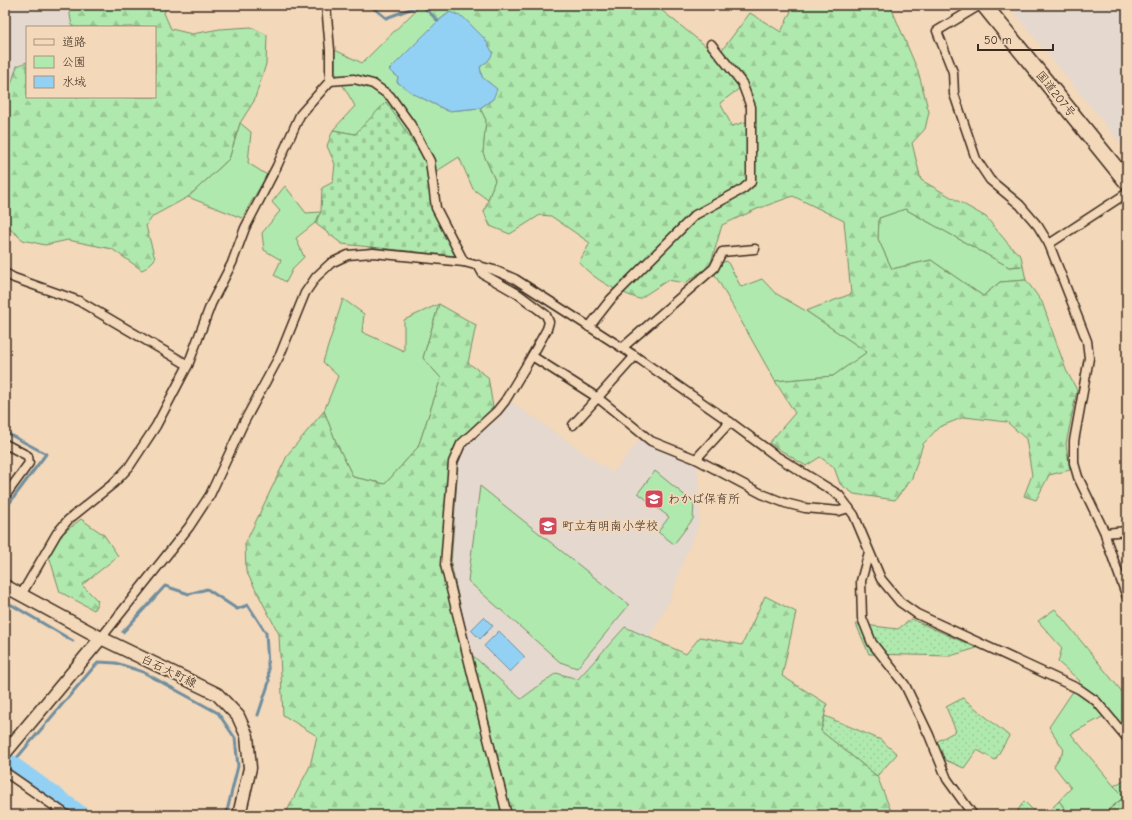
<svg xmlns="http://www.w3.org/2000/svg" width="1132" height="820" font-family="'Comic Neue','Klee One',sans-serif">
<style>
.built{fill:#e5d8ce}
.green{fill:#b0e9ae;stroke:#768a66}
.forest{fill:url(#forest-firs);stroke:#768a66;fill-rule:evenodd}
.cemetery{fill:url(#cemetery-stones);stroke:#768a66}
.garden{fill:url(#garden-dots);stroke:#768a66}
.water{fill:#93d1f4;stroke:#708e9e}
.lines{fill:none;stroke-linecap:round;stroke-linejoin:round}
.stream{stroke:#708e9e;stroke-width:3}
.river{stroke:#93d1f4;stroke-width:18}
.street-casing{stroke:#3b2a1e;stroke-width:11}
.secondary-casing{stroke:#3b2a1e;stroke-width:15}
.highway-casing{stroke:#3b2a1e;stroke-width:18}
.street{stroke:#f3d8ba;stroke-width:8}
.secondary{stroke:#f3d8ba;stroke-width:12}
.highway{stroke:#f3d8ba;stroke-width:15}
.labels{text-anchor:middle;dominant-baseline:central;stroke-width:3.5;stroke-linejoin:round;paint-order:stroke}
.street-label{font-size:12px;fill:#3b2a1e;stroke:#f3d8ba}
.poi-label{font-size:12px;fill:#3b2a1e;stroke:#f3d8ba;text-anchor:start}
</style>
<defs>
<pattern id="forest-firs" width="22" height="20" patternUnits="userSpaceOnUse"><rect width="22" height="20" fill="#b0e9ae"/><path d="M5 1l3.5 6h-7zM16 11l3.5 6h-7z" fill="#98c895"/></pattern>
<pattern id="cemetery-stones" width="16" height="16" patternUnits="userSpaceOnUse"><rect width="16" height="16" fill="#b0e9ae"/><path d="M2 7V4a2 2 0 0 1 4 0v3zM10 15v-3a2 2 0 0 1 4 0v3z" fill="#98c895"/></pattern>
<pattern id="garden-dots" width="8" height="8" patternUnits="userSpaceOnUse"><rect width="8" height="8" fill="#b0e9ae"/><path d="M2 2h.1M6 6h.1" fill="none" stroke="#98c895" stroke-width="1.8" stroke-linecap="round"/></pattern>
</defs>
<rect width="100%" height="100%" fill="#f3d8ba"/>
<filter id="ink" filterUnits="userSpaceOnUse"><feTurbulence type="fractalNoise" baseFrequency=".025" numOctaves="2"/><feDisplacementMap in="SourceGraphic" scale="8" xChannelSelector="R" yChannelSelector="G"/><feConvolveMatrix kernelMatrix="1 2 1 2 8 2 1 2 1" color-interpolation-filters="sRGB"/></filter>
<g filter="url(#ink)">
<g class="built">
<path d="M5,5H66L69,8L72,27H27V62L17,66L5,103Z"/>
<path d="M1009,5H1127V151L1023,24Z"/>
<path d="M512,402L613,473L640,439L692,463H697L700,507L698,527L683,561L670,600L649,638L624,627L578,679L556,673L521,699L471,654L451,564L458,464L463,447L500,416Z"/>
</g>
<g class="green">
<path d="M421,5L438,21L389,70L398,77L397,82L414,94L448,111L480,108L486,120L483,153L495,180L488,200L473,189L459,157L429,176L355,134L333,130L355,106L335,72V50L362,63Z"/>
<path d="M240,123L251,132L248,163L267,175L242,218L188,197L229,159Z"/>
<path d="M285,186L306,213L321,212L315,223L296,238L304,257L294,267L286,282L274,275L281,260L264,250L262,233L280,211L272,202Z"/>
<path d="M905,209L1009,267L1023,266L1026,280L1000,282L983,296L931,260L892,269L878,239L879,218Z"/>
<path d="M727,261L741,287L762,279L775,293L806,311L867,352L833,376L775,381L710,266Z"/>
<path d="M343,299L364,314L362,332L404,351V320L439,304L423,358L441,378L418,447L385,484L353,477L336,442L324,411L338,376L323,362Z"/>
<path d="M655,471L694,503L693,519L674,544L658,532L669,517L638,493Z"/>
<path d="M480,486L629,605L577,668L560,662L468,581Z"/>
<path d="M1055,609L1123,693V709L1127,716V743L1104,716L1071,734L1114,786L1125,796L1102,815H1070L1059,801L1071,788L1054,766L1064,750L1049,727L1080,681L1058,662L1062,648L1038,621Z"/>
</g>
<g class="forest">
<path d="M66,5H167L164,13L171,29L192,34L220,29L251,27L267,35L266,64L254,101L240,123L229,159L188,197L153,216L146,226L155,259L146,268L142,270L112,249L68,240L45,245L23,240L10,229L5,206V103L17,66L27,62V97H155V27H72L69,8Z"/>
<path d="M422,5H655L707,47L716,58L750,13L781,32L794,5H890L918,71L929,112L925,129L912,143L921,180L986,217L1010,246L1021,256L1023,266L1009,267L905,209L879,218L878,239L892,269L931,260L983,296L1000,282L1026,280L1042,302L1066,370L1077,390L1066,444L1070,470L1049,475L1036,500L1024,496L1032,475L1026,439L1007,422L964,417L939,427L923,444L912,478L895,500L854,494L840,484L834,467L820,457L806,466L769,443L795,413L775,381L833,376L867,352L806,311L851,294L844,221L793,196L757,209L722,225L710,266L685,283L668,280L639,299C617,291 595,281 579,262L590,243L551,216L540,215L510,234L490,226L484,212L495,180L483,153L486,120L480,108L493,99L482,77L480,67L489,60L450,12L438,21ZM740,88L755,119L732,126L720,103Z"/>
<path d="M439,304L476,325L468,363L488,377L493,407L463,447L458,464L451,564L471,654L521,699L556,673L578,679L625,627L686,654L700,637L742,645L765,596L796,612L782,676L827,704L821,731L877,776L891,811L889,815H285L310,766L317,736L283,715L279,634L246,571L245,544L288,454L324,411L336,442L353,477L385,484L418,447L441,378L423,358Z"/>
<path d="M81,519L104,535L118,556L82,585L98,601L94,610L60,592L49,556L62,534Z"/>
</g>
<path class="cemetery" d="M386,102L424,158L429,176L431,207L455,256L342,244L315,223L321,212L322,188L333,182L335,164L327,146L333,130L355,134Z"/>
<g class="garden">
<path d="M911,619L977,648L950,656L869,654L856,624L898,629Z"/>
<path d="M963,698L1009,736L995,760L977,750L964,768L945,760L936,742L956,731L946,707Z"/>
<path d="M825,716L881,740L897,754L877,776L821,731Z"/>
<path d="M1127,778V815H1102L1125,797L1114,786Z"/>
<path d="M1024,801L1038,815H1015Z"/>
<path d="M1059,801L1070,815H1045Z"/>
</g>
<g class="water">
<path d="M450,12L463,17L485,39L493,53L489,60L480,67L482,77L497,89L493,99L480,108L448,111L414,94L397,82L398,77L389,70L438,21Z"/>
<path d="M484,617L493,626L480,639L471,630Z"/>
<path d="M499,631L525,657L510,672L484,646Z"/>
</g>
<g class="lines">
<g class="stream">
<path d="M370,5L386,18L421,5"/>
<path d="M422,5L438,21"/>
<path d="M5,432L46,454L5,509"/>
<path d="M5,601L73,641"/>
<path d="M123,632L165,586L189,594L207,589L237,609L248,605L266,633L269,682L258,715"/>
<path d="M5,772L93,668L99,662L116,663L143,672L218,713L235,738L238,766L226,815"/>
</g>
<path class="river" d="M5,760L81,815"/>
<g class="street-casing">
<g id="street">
<path d="M980,5L937,31L953,72L954,94L976,159L990,180L1020,205L1038,226L1049,244L1087,341L1089,358L1074,441V463L1078,477L1105,533L1107,542L1127,597"/>
<path d="M330,81L354,79L373,84L390,96L411,125L430,161L436,208L464,262"/>
<path d="M1049,244L1127,193"/>
<path d="M478,265L483,274L518,294L546,315L549,322L547,329L532,356L505,401L497,411L461,444L453,462L445,565L507,815"/>
<path d="M5,273L14,278L79,301L188,365"/>
<path d="M589,327L611,299L695,215L743,189L751,182V107L742,83L711,44"/>
<path d="M622,348L714,268L722,252L755,249"/>
<path d="M532,356L598,398L651,441L696,459L762,494L785,503L805,508L839,511L849,508"/>
<path d="M573,425L635,356"/>
<path d="M5,444L28,456L29,463L5,496"/>
<path d="M696,459L730,422"/>
<path d="M1105,533L1127,531"/>
<path d="M869,552L861,581L862,618L872,643L905,685L929,735L947,779L973,815"/>
<path d="M21,595L57,533L68,520L114,483L129,467L156,426L188,365L211,304L232,263L245,228L277,166L300,115L330,81V50L326,5"/>
<path d="M101,638L189,527L210,495L243,424L280,355L305,293L316,277L331,263L348,255L373,253L464,262L494,270L515,279L635,356L730,422L776,456L839,495L854,515L881,579L900,602L917,614L1079,689L1096,701L1127,738"/>
<path d="M5,772L67,815"/>
</g>
</g>
<g class="secondary-casing">
<g id="secondary">
<path d="M5,586L101,638L217,694L238,716L247,736L250,768L239,815"/>
<path d="M5,753L101,638"/>
</g>
</g>
<g class="highway-casing">
<path id="highway" d="M984,5L1127,182"/>
</g>
<use href="#street" class="street"/>
<use href="#secondary" class="secondary"/>
<use href="#highway" class="highway"/>
</g>
</g>
<defs>
<g id="school-square" transform="scale(1)"><rect x="-9" y="-9" width="18" height="18" rx="4" fill="#d1495b" stroke="#f3d8ba"/><path d="M0-5L7-2L0 1L-7-2ZM-4 1L0 2.5L4 1V4Q0 6-4 4Z" fill="#fff"/></g>
</defs>
<g fill-rule="evenodd">
<use href="#school-square" x="654" y="499"/>
<use href="#school-square" x="548" y="526"/>
</g>
<g class="labels">
<g class="street-label">
<text transform="translate(1056 94) rotate(51)">国道207号</text>
<text transform="translate(169 671) rotate(26)">白石大町線</text>
</g>
<g class="poi-label">
<text x="668" y="499">わかば保育所</text>
<text x="562" y="526">町立有明南小学校</text>
</g>
</g>
<rect width="1132" height="820" fill="none" stroke="#f3d8ba" stroke-width="20"/>
<rect x="10" y="10" width="1112" height="800" fill="none" stroke="#3b2a1e" stroke-width="1.5" filter="url(#ink)"/>
<rect x="26" y="26" width="130" height="72" fill="#f3d8ba" stroke="#a9927c"/>
<rect x="34" y="39" width="20" height="6" fill="#f3d8ba" stroke="#a9927c"/>
<text x="62" y="46" font-size="12" fill="#3b2a1e">道路</text>
<rect x="34" y="56" width="20" height="12" fill="#b0e9ae" stroke="#a9927c"/>
<text x="62" y="66" font-size="12" fill="#3b2a1e">公園</text>
<rect x="34" y="76" width="20" height="12" fill="#93d1f4" stroke="#a9927c"/>
<text x="62" y="86" font-size="12" fill="#3b2a1e">水域</text>
<path d="M978 44v6h75v-6" fill="none" stroke="#3b2a1e" stroke-width="2"/>
<text x="984" y="44" font-size="12" fill="#3b2a1e" stroke="#f3d8ba" stroke-width="3" paint-order="stroke">50 m</text>
</svg>
